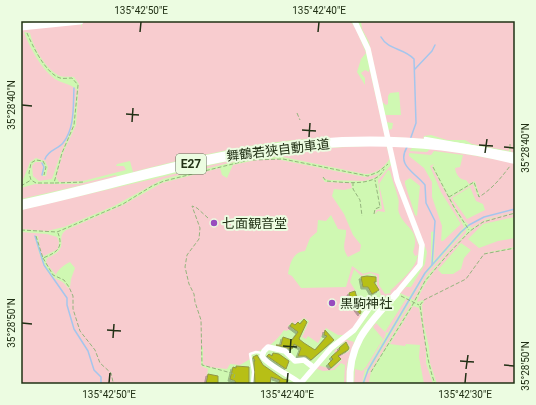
<svg xmlns="http://www.w3.org/2000/svg" width="536" height="405" font-family="Roboto,'Noto Sans JP',sans-serif">
<style>
.green{fill:#f8cccf;fill-rule:evenodd}
.lines{fill:none;stroke-linecap:round;stroke-linejoin:round}
.stream{stroke:#a4c6ed;stroke-width:1.5}
.building{fill:#b7bf17;stroke:#91964a;filter:url(#shadow)}
.path{stroke:#94b47d;stroke-width:1;stroke-dasharray:4 2;stroke-linecap:butt}
.service{stroke:#fff;stroke-width:2.5}
.minor{stroke:#fff;stroke-width:5.5}
.tertiary{stroke:#fff;stroke-width:7}
.motorway{stroke:#fff;stroke-width:10}
.ticks{fill:none;stroke:#213015;stroke-width:1.5}
.poi-dot{fill:#984cbe;stroke:#ecfce1;stroke-width:1.5}
.labels{text-anchor:middle;dominant-baseline:central;stroke-width:4;stroke-linejoin:round;paint-order:stroke}
.shield{fill:#ecfce1;stroke:#5e6d52;stroke-width:1}
.shield-label{font-size:12px;font-weight:bold;fill:#213015}
.street-label{font-size:13px;fill:#213015;stroke:#ecfce1}
.poi-label{font-size:13px;fill:#213015;stroke:#ecfce1;text-anchor:start}
.neatline{fill:none;stroke:#213015;stroke-width:1.5}
.ticks-label{font-size:10px;text-anchor:middle;fill:#213015}
</style>
<defs>
<filter id="shadow"><feDropShadow dx="-2" dy="2" stdDeviation="0" flood-color="#0004"/></filter>
</defs>
<rect width="100%" height="100%" fill="#cff8b2"/>
<g class="green">
<path d="M82,21H515V153L511,152L509,146V151L472,144L465,140H447L431,135L424,136L423,139L389,137L388,130L392,129L393,123L386,122L385,115H401L399,92L390,93L388,96V104L386,105L382,102L369,42L362,29L361,21L351,22L355,27L366,53L361,59L357,72L365,85V78L361,73L365,70L369,72V67L385,137C352,138 319,137 285,141C234,147 183,159 133,172L130,161L117,164L116,166H124L126,170L83,181L59,182L56,177L63,153L76,125L79,84L74,77C69,76 63,78 58,75C45,68 33,47 30,33L24,32C30,48 41,69 55,79C62,84 70,83 77,90L72,128L61,153L52,179L39,181L33,176L32,166L35,162H42L43,167L42,176H46L48,167L45,161L36,158L30,162L21,185V29L81,24L82,29Z"/>
<path d="M386,145L390,158C385,167 376,174 365,174L283,157H263L246,159L163,179L114,206L64,227L47,231L21,229V210L246,157L308,149Z"/>
<path d="M391,145L412,148L409,151L427,152L431,148L515,163V213L487,219L472,228L463,219L450,198L473,184L478,197H480L475,181L469,184L466,180C459,180 456,174 455,168L460,167L463,155L434,151L431,155L409,153V156L424,168L432,182V197L442,226L441,241H443L461,224L441,192L430,166L434,164L432,167L464,227L434,261L435,231L431,232V264L409,297L400,293L406,287H411L425,264L427,252L399,178ZM410,178L420,186L417,216L415,215L405,184V181ZM470,187L476,201L483,204L485,210L467,219L452,198Z"/>
<path d="M276,159L365,177L380,174L374,178L364,181L329,180L322,178L325,182L351,183L352,188L344,190L334,189L332,196L344,214L353,235L361,245L360,251L348,257C340,246 347,240 346,230L338,229L331,215L326,221L318,220L317,232L310,238L305,251C293,252 290,263 288,274L292,276L301,288L346,287L352,266L363,274L370,272L379,274V285L385,294L391,293L390,291C401,280 415,270 418,255L415,256L413,252C421,229 405,229 399,213C397,208 400,203 398,198C396,189 392,180 390,171L388,170L379,184L385,212L378,211L375,214L376,210L382,209L378,180L391,165L419,246L418,264L393,295L382,297L377,285V276L371,273L361,276L354,269L350,282L355,290L348,293L352,306L362,317L356,325L345,335H338L326,328L318,343L308,336L306,339L302,337L309,321L304,318L295,324L292,322L288,326L291,329L286,331L284,330C275,343 265,351 249,353L250,359L240,365L230,364L227,369L208,367L203,364V347H201V366L208,369L206,384H21V232L47,234L57,237L59,242L58,249L44,256L41,254L38,236H35C37,247 43,271 53,277C60,282 62,279 68,288L70,287L71,279L75,268L70,262C65,264 57,270 56,275L46,263L47,258C72,248 54,239 66,230L123,205L162,183L220,168L222,175L227,178L233,165L256,160Z"/>
<path d="M116,175L117,177L21,199V188L35,184H79Z"/>
<path d="M515,214V217L483,224L468,239L479,248L498,241L515,238V247L484,253L515,249V384H437L430,363L429,347L423,321L422,305L424,302L423,300L417,302C423,279 462,235 482,223C492,217 504,216 515,214ZM461,243L471,250L464,258L461,269L453,274H442L438,270Z"/>
<path d="M466,229V233L427,276L414,300L411,299L425,275Z"/>
<path d="M406,299L408,300L388,333L386,332L385,337L367,369H365L362,384H354L355,369L362,371L366,367L383,339L373,327L376,323L385,332Z"/>
<path d="M410,302L411,305L371,371L369,382L396,384H365L366,375L370,372L369,371Z"/>
<path d="M413,306L419,308L426,347V363L433,384H424L419,357L420,345L406,344L405,346L390,344Z"/>
<path d="M345,339L354,342L347,364L346,384H344L345,365L341,363L334,370L323,371L314,368L317,365L332,369L342,360L334,351L338,348L342,355L349,351L350,347L346,341L336,347Z"/>
</g>
<g class="lines">
<g class="stream">
<path d="M381,37C388,50 404,48 414,59L416,123L410,140"/>
<path d="M415,69L432,51L435,45"/>
<path d="M407,147C396,166 415,172 425,185L426,203L435,221L432,265"/>
<path d="M45,159C48,150 58,149 63,143C75,128 73,106 74,88"/>
<path d="M42,163L44,167L42,175"/>
<path d="M35,236L44,265L67,298V305L74,329L88,351L94,370L101,377V384"/>
<path d="M363,384L368,370L425,273L461,232L469,225L484,217L515,209"/>
</g>
</g>
<g class="building">
<path d="M367,276L376,277V282H374L379,290L372,294L368,287H363L361,277Z"/>
<path d="M355,291L361,312L360,314L353,305L349,293Z"/>
<path d="M304,319L307,322L299,339L304,343L315,350L327,336L324,335L325,330L334,340L311,360L306,356H298L301,348L294,344L292,349L276,345H281L283,337L292,340L298,332L290,326L292,323L295,325L298,322L300,324Z"/>
<path d="M346,342L349,348L348,350L338,356L341,359L331,368L328,364L333,359L331,357L340,349L339,348Z"/>
<path d="M273,353L279,354L289,361L286,369L267,356L269,354L272,356Z"/>
<path d="M257,355L263,365L283,379L288,380L287,384H278L280,380L271,377L270,384H255L254,361H255L253,357Z"/>
<path d="M236,366L249,367V384H236L235,381L230,379L233,367L236,368Z"/>
<path d="M208,374L218,376V383L206,384Z"/>
</g>
<g class="lines">
<g class="path">
<path d="M27,33C32,45 46,74 60,78C64,79 68,78 72,78L78,85L74,125L62,153L54,183H36L31,180L29,173L31,163L36,160L43,161L46,167L44,175"/>
<path d="M297,113L300,120"/>
<path d="M510,144V149"/>
<path d="M253,160L283,159L368,176L378,172L388,164"/>
<path d="M433,167L454,207L469,230"/>
<path d="M323,177L326,181C343,182 376,188 384,169"/>
<path d="M353,182V189L360,200L362,216"/>
<path d="M55,183L85,182"/>
<path d="M21,186L31,180"/>
<path d="M449,197L474,182L479,197C492,189 501,178 510,166"/>
<path d="M374,214L375,209L380,207L375,180"/>
<path d="M208,218L197,208L192,206L200,228L199,239L187,255L185,267L189,284L194,294L195,302L201,320L202,365L235,374L233,381"/>
<path d="M21,230L57,232L123,204L152,186L164,181L249,160"/>
<path d="M36,236L43,258C56,253 64,248 58,233"/>
<path d="M43,258L53,275L64,280L69,287L73,296V309L80,331L95,350L100,363L111,373L113,382L111,384"/>
<path d="M401,296L419,305"/>
<path d="M420,305L424,300L466,279L484,254L515,248"/>
<path d="M420,306C424,331 426,360 435,384"/>
<path d="M371,372L412,306L425,281L449,253L470,231L483,222L515,213"/>
</g>
<g class="service">
<path d="M425,138L515,154"/>
<path d="M232,384H233"/>
<path d="M252,384L253,372L250,354L256,352L262,353"/>
</g>
<g class="minor">
<path d="M355,22L368,49L397,180L422,245L420,265L396,294"/>
<path d="M300,383C291,376 267,365 262,356L264,351L268,347L285,351L295,361L304,360L313,367"/>
<path d="M300,384L331,348L354,330L373,303L379,301L387,305"/>
</g>
<g class="tertiary">
<path d="M21,27L80,21"/>
<path d="M350,384C348,342 370,323 396,294"/>
</g>
<path class="motorway" d="M21,205C100,188 177,163 257,151C342,137 431,138 515,159"/>
</g>
<path class="ticks" d="M140,32L141,22M318,32L319,22M22,105L32,106M126,114L139,115M132,122L133,108M302,130L316,131M309,137L310,123M479,145L493,146M504,147L514,148M485,153L487,139M22,323L32,324M107,330L121,331M113,338L114,324M283,346L297,347M290,353L291,339M460,361L474,362M504,365L514,366M466,369L468,355M109,383L110,373M287,383L288,373M465,383L466,373"/>
<g class="poi-dot">
<circle cx="214" cy="223" r="4"/>
<circle cx="332" cy="303" r="4"/>
</g>
<g class="labels">
<rect class="shield" x="176" y="154" width="30" height="20" rx="3"/>
<g class="shield-label">
<text x="191" y="164">E27</text>
</g>
<g class="street-label">
<text transform="translate(278 150) rotate(-7)">舞鶴若狭自動車道</text>
</g>
<g class="poi-label">
<text x="222" y="223">七面観音堂</text>
<text x="340" y="303">黒駒神社</text>
</g>
</g>
<rect width="536" height="405" fill="none" stroke="#ecfce1" stroke-width="44"/>
<rect x="22" y="22" width="492" height="361" class="neatline"/>
<g class="ticks-label">
<text x="141" y="14">135°42'50"E</text>
<text x="319" y="14">135°42'40"E</text>
<text transform="translate(11 105) rotate(-90)" y="4">35°28'40"N</text>
<text transform="translate(525 148) rotate(-90)" y="4">35°28'40"N</text>
<text transform="translate(11 323) rotate(-90)" y="4">35°28'50"N</text>
<text transform="translate(525 366) rotate(-90)" y="4">35°28'50"N</text>
<text x="109" y="398">135°42'50"E</text>
<text x="287" y="398">135°42'40"E</text>
<text x="465" y="398">135°42'30"E</text>
</g>
</svg>
